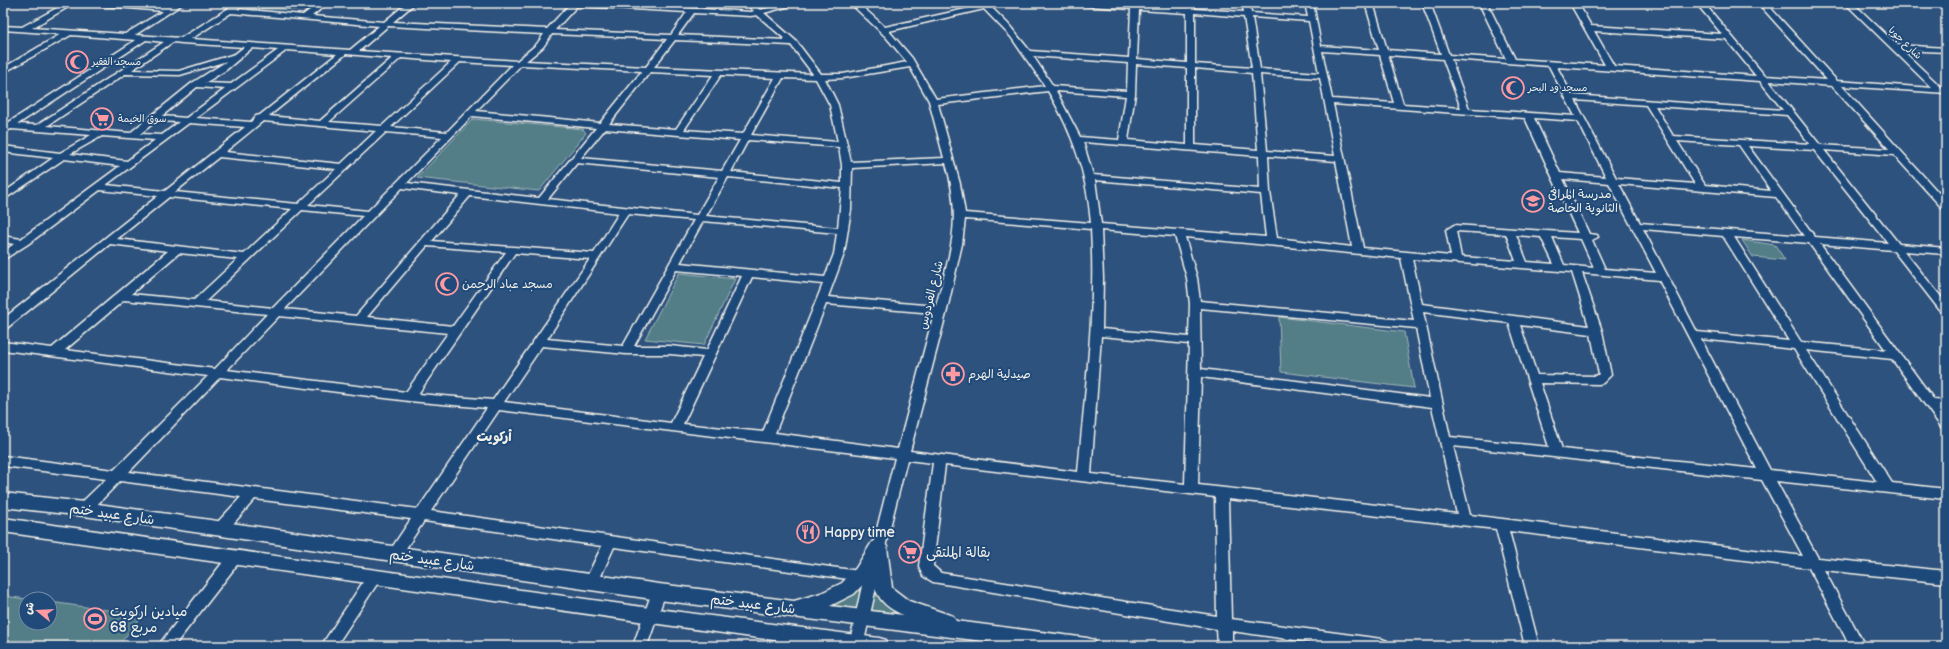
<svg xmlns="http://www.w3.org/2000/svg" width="1949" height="649" font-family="'Balsamiq Sans','Playpen Sans Arabic',sans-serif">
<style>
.green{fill:#527e87;stroke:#a3b8b8}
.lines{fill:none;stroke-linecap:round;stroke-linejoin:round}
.minor-casing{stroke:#f4f1e8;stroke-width:3}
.major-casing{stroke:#f4f1e8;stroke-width:3}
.minor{fill:#1f4a7a;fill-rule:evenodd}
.major{fill:#1f4a7a;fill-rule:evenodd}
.labels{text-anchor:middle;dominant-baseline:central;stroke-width:4;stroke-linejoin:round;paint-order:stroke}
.far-street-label{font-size:10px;fill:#f4f1e8;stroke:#1f4a7a}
.far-poi-label{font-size:10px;fill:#f4f1e8;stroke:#1f4a7a;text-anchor:start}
.poi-label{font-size:12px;fill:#f4f1e8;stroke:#1f4a7a;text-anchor:start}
.street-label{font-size:12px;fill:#f4f1e8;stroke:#1f4a7a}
.neighbourhood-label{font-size:13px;font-weight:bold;fill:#f4f1e8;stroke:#1f4a7a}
.near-street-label{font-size:14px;fill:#f4f1e8;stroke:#1f4a7a}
.near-poi-label{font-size:14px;fill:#f4f1e8;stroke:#1f4a7a;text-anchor:start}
</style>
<rect width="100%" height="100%" fill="#2e527e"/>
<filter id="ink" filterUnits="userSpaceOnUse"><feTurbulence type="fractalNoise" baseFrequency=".025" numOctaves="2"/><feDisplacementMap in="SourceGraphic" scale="8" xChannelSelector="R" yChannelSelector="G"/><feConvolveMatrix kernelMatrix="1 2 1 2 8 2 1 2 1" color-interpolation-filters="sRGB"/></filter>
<g filter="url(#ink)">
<g class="green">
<path d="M254,3H315L305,10L248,8Z"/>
<path d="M473,119L583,129L586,133L539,191L417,178Z"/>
<path d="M1742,240L1775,245L1785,260L1753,257Z"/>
<path d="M679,273L735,279L704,345L645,339Z"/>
<path d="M1279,317L1404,332L1414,388L1281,372Z"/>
<path d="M875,575L914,621L868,615Z"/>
<path d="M868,576L859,614L813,607Z"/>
<path d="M3,596L27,599L26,623H50V602L143,615L118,646H3Z"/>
</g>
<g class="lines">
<g class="minor-casing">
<g id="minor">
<path d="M66,3H75L32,28L125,34L163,11L94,5L90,3H122L169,7L175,3H184L135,35L181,38L237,3H246L237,9L303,15L319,3H328L312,16L384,22L407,3H415L393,22L547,29L569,5L564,3H605L751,12L754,11L745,3H753L760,10L788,3H801L764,13L796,41L821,74H843L907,62L886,37L850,3H858L885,27L979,6L976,3H1004L991,7L1008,24L1030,51L1129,58L1131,9L1075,5L1071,3H1107L1187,8V3H1195V9L1244,12L1242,3H1250L1251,13L1308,17L1305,3H1313L1321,46L1379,50L1365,3H1373L1387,50L1441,54L1422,3H1430L1449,55L1506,59L1479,3H1487L1515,59L1605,65L1570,3H1578L1591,26L1722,34L1696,3H1704L1765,76L1827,80L1758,3H1766L1837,81L1932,88L1845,3H1853L1897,45L1946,48V52L1902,50L1942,88L1946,89V93L1842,86L1946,201V210L1943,209L1894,155L1824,150L1899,244L1946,248V254L1904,251L1946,303V314L1942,313L1893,250L1820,244L1934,400L1946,401V409H1941L1946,416V429L1942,428L1892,359L1806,350L1892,483L1946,489V499L1776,481L1818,558L1946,571V583L1824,570L1865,646H1850L1809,568L1509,531L1539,646H1525L1496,529L1228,499L1231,619L1382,639L1387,641L1389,646H1336L1232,631V646H1218L1217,629L933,582L923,576L919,566L933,463L907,460L885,547L863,646H849L863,581L614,547L596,587L591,589L586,587L584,583L602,546L424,521L399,559L394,561L389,559L387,555L411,519L255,499L225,533L220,534L215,533L213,529L215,525L241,497L120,481L89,513L84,514L79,513L77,509L79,505L106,479L3,466V456L114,470L208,376L3,350V342L52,348L168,251L110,244L7,328L3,329V319L158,196L100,190L28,244L3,260V252L14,244L3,242V236L21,239L120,166L64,159L3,200V193L53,158L3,152V146L60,153L91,135L11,129L3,133V126L136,40L71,35L3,73V68L61,34L3,30V26L22,27ZM577,6L687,12L671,35L555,30ZM984,9L1011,37L1045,86L936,99L912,58L889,31ZM1139,10L1187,13V63L1137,59ZM231,13L379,26L350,50L191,39ZM694,13L751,16L757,15L786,40L678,35ZM1195,13L1244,17L1252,68L1195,64ZM1252,17L1309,21L1319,73L1260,69ZM388,26L544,34L537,44L517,61L359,51ZM1594,31L1726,39L1756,76L1614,66ZM552,34L667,39L646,67L526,61L543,47ZM146,40L164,42L37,125L18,124ZM675,40L791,45L813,74L654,67ZM173,42L182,43L244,47L235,54L179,71L132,70ZM252,48L278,50L231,84L205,83L226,70ZM287,50L337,54L260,115L256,116L251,122L196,118ZM1322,51L1380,55L1394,103L1332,99ZM346,54L392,58L320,121L269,116ZM1388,55L1443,59L1461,108L1403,104ZM1033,56L1128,63L1127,91L1053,86ZM401,58L451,62L382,126L329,122ZM1451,59L1549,66L1575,116L1469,109ZM227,61L192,83L130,133L47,126L125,74L180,75ZM460,62L512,65L447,132L391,127ZM1136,64L1187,68V145L1128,140L1135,94ZM521,65L642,71L600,123L476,111ZM910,67L929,101L944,158L851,162L838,105L825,79L843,78ZM1557,67L1760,81L1783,110L1572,95ZM1195,68L1252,73L1258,150L1195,145ZM650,72L713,75L676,129L609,124ZM1260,74L1320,78L1335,156L1267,151ZM721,75L775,78L743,134L684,130ZM783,78L816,79L830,105L838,142L751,135ZM1769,81L1832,86L1889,149L1820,145ZM197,87L225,89L186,118L162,116ZM1048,91C1073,133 1087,174 1091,223L965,213L960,184L938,104ZM1056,91L1126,96L1119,140L1080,137ZM1575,100L1646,105L1695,184L1616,178ZM1333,104L1525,118L1578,233L1454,225L1446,230L1451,256L1363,248ZM1655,106L1787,115L1810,144L1673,136ZM472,116L596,128L539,198L407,183ZM1534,118L1578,121L1606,177L1560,173ZM156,121L179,122L162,135L140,134ZM263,121L376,131L341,164L225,152ZM189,123L245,127L165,191L106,185ZM605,129L740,140L722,171L581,158ZM386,132L442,137L368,211L308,205ZM102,136L155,140L127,161L70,154ZM748,140L839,147L842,165V183L731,172ZM1677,141L1739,145L1771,191L1705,185ZM1083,142L1259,156L1260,189L1093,175ZM1748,146L1814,150L1888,243L1815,237ZM1268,156L1336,161L1352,247L1277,238L1270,192ZM219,157L336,169L298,204L175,192ZM577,163L719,177L697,215L548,199ZM946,163C962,221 951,250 936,306L828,297L844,254L851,209L852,168ZM728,177L842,188L838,228L706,216ZM1563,179L1609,183L1656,273L1605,269L1592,240L1598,237L1597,235L1589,234ZM1095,180L1261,194L1266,237L1101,224ZM1619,184L1776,197L1804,236L1640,223ZM402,188L460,195L356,316L285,309ZM470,196L619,213L594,253L432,241ZM169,197L292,209L244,254L117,239ZM302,210L363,216L273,308L206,301ZM628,214L694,220L623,346L547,339ZM965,219L1091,229C1096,311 1085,392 1078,472L910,451L947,310L962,244ZM703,221L837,233L834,254L825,277L680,263ZM1643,229L1723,236L1789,341L1697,332ZM1101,230L1175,236L1187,278L1190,304L1189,337L1102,329L1103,278ZM1456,231L1506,234L1516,261L1461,257ZM1516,235L1541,237L1554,264L1527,262ZM1185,237L1401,258L1414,321L1200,301L1197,278ZM1552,237L1581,239L1594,268L1564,265ZM1734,237L1809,243L1886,350L1801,342ZM427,246L506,252L453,326L367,317ZM179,253L238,259L194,300L131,294ZM515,253L590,259L493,400L418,394ZM1412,259L1572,272L1589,326L1422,304ZM676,270L742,276L707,350L670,346H634ZM1582,273L1659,280L1757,469L1562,449L1540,383L1599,384L1603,383L1611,375L1602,331ZM752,277L823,284L763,432L683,424ZM124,300L267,314L215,369L65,350ZM826,304L934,313L898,449L775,433ZM1200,308L1416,328L1430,398L1201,369ZM1423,312L1509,323L1549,447L1450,437ZM279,316L448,333L406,392L227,370ZM1520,325L1591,334L1599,374L1596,376L1537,375ZM1101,336L1189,344L1185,484L1091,474ZM1701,339L1794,349L1877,482L1770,470ZM542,346L626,354H670L703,357L671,423L504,402ZM220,377L409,401L487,408L418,509L129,472ZM1201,377L1432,407L1457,514L1198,485ZM499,410L895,458L866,572L431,511ZM1453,446L1762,480L1803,556L1470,515ZM945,465L1215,497L1217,616L941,573L933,566Z"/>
<path d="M1936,3H1944L1946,10Z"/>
<path d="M235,551L240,553L242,557L240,561L174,646H158L230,553Z"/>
<path d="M374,571L379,573L381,577L379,581L336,646H321L369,573Z"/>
<path d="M659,586L664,588L666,592L647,646H633L652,592L654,588Z"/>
</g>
</g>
<g class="major-casing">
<g id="major">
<path d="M3,493L84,502L659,584L794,601L821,593L842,583L856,568L872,542L878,540L884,542L887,547L892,588L909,601L953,616L956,621L1087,638L1094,640L1096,646H1022L659,600L84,516L3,507ZM872,575C875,596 883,606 903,615L830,606L854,594Z"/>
<path d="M3,518L650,608L879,638L886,640L888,646H816L3,532Z"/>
</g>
</g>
<use href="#minor" class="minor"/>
<use href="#major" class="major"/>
</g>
</g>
<defs>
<g id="mosque-ring" transform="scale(1.15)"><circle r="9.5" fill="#1f4a7a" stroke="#ff9aa2" stroke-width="1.5"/><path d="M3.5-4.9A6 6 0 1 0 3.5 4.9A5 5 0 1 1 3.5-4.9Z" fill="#ff9aa2"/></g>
<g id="supermarket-ring" transform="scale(1.15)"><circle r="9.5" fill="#1f4a7a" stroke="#ff9aa2" stroke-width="1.5"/><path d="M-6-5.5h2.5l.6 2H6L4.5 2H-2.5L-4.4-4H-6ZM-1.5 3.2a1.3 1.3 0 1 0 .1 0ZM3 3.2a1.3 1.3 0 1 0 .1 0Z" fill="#ff9aa2"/></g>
<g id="school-ring" transform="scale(1.15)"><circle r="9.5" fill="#1f4a7a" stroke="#ff9aa2" stroke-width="1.5"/><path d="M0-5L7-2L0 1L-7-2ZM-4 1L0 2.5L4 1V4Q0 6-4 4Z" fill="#ff9aa2"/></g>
<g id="pharmacy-ring" transform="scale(1.15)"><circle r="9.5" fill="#1f4a7a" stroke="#ff9aa2" stroke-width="1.5"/><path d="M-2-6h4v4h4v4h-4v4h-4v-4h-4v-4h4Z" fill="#ff9aa2"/></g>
<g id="restaurant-ring" transform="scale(1.15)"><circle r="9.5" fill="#1f4a7a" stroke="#ff9aa2" stroke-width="1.5"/><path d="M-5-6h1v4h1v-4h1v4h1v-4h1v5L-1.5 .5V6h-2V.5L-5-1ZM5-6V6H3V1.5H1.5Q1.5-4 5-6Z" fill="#ff9aa2"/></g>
<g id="stadium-ring" transform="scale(1.15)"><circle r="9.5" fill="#1f4a7a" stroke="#ff9aa2" stroke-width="1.5"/><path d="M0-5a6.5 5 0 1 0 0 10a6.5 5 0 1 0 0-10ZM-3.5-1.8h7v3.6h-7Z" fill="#ff9aa2"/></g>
</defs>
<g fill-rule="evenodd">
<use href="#mosque-ring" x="77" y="62"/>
<use href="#mosque-ring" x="1513" y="88"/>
<use href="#supermarket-ring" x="102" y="119"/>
<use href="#school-ring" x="1533" y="201"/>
<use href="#mosque-ring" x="447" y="284"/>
<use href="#pharmacy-ring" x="953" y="374"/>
<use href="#restaurant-ring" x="808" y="532"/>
<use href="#supermarket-ring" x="910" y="552"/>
<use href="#stadium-ring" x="95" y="619"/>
</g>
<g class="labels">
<g class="far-street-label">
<text transform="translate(1905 43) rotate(44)">شارع جوبا</text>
</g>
<g class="far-poi-label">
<text x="92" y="62">مسجد الفقير</text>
<text x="1528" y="88">مسجد ود البحر</text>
<text x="118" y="119">سوق الخيمة</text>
</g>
<g class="poi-label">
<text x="1548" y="194">مدرسة المرافئ<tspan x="1548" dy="14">الثانوية الخاصة</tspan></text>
<text x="462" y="284">مسجد عباد الرحمن</text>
<text x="968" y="374">صيدلية الهرم</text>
</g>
<g class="street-label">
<text transform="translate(931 295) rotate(-76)">شارع الفردوس</text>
</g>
<g class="neighbourhood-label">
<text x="494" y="437">أركويت</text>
</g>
<g class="near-street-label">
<text transform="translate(112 514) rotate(8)">شارع عبيد ختم</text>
<text transform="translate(432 560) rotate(8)">شارع عبيد ختم</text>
<text transform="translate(753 604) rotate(7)">شارع عبيد ختم</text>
</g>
<g class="near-poi-label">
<text x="824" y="532">Happy time</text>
<text x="926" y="552">بقالة الملتقى</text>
<text x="110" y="611">ميادين اركويت<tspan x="110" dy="16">مربع 68</tspan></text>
</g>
</g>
<rect width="1949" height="649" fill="none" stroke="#1f4a7a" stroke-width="16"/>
<rect x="8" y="8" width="1933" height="633" fill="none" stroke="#f4f1e8" stroke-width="1.5" filter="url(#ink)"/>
<g transform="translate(38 611) rotate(288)"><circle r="19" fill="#1f4a7a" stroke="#748da6"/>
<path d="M0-3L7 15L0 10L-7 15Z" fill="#ff9aa2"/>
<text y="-6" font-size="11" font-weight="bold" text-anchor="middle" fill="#f4f1e8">ش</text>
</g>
</svg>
